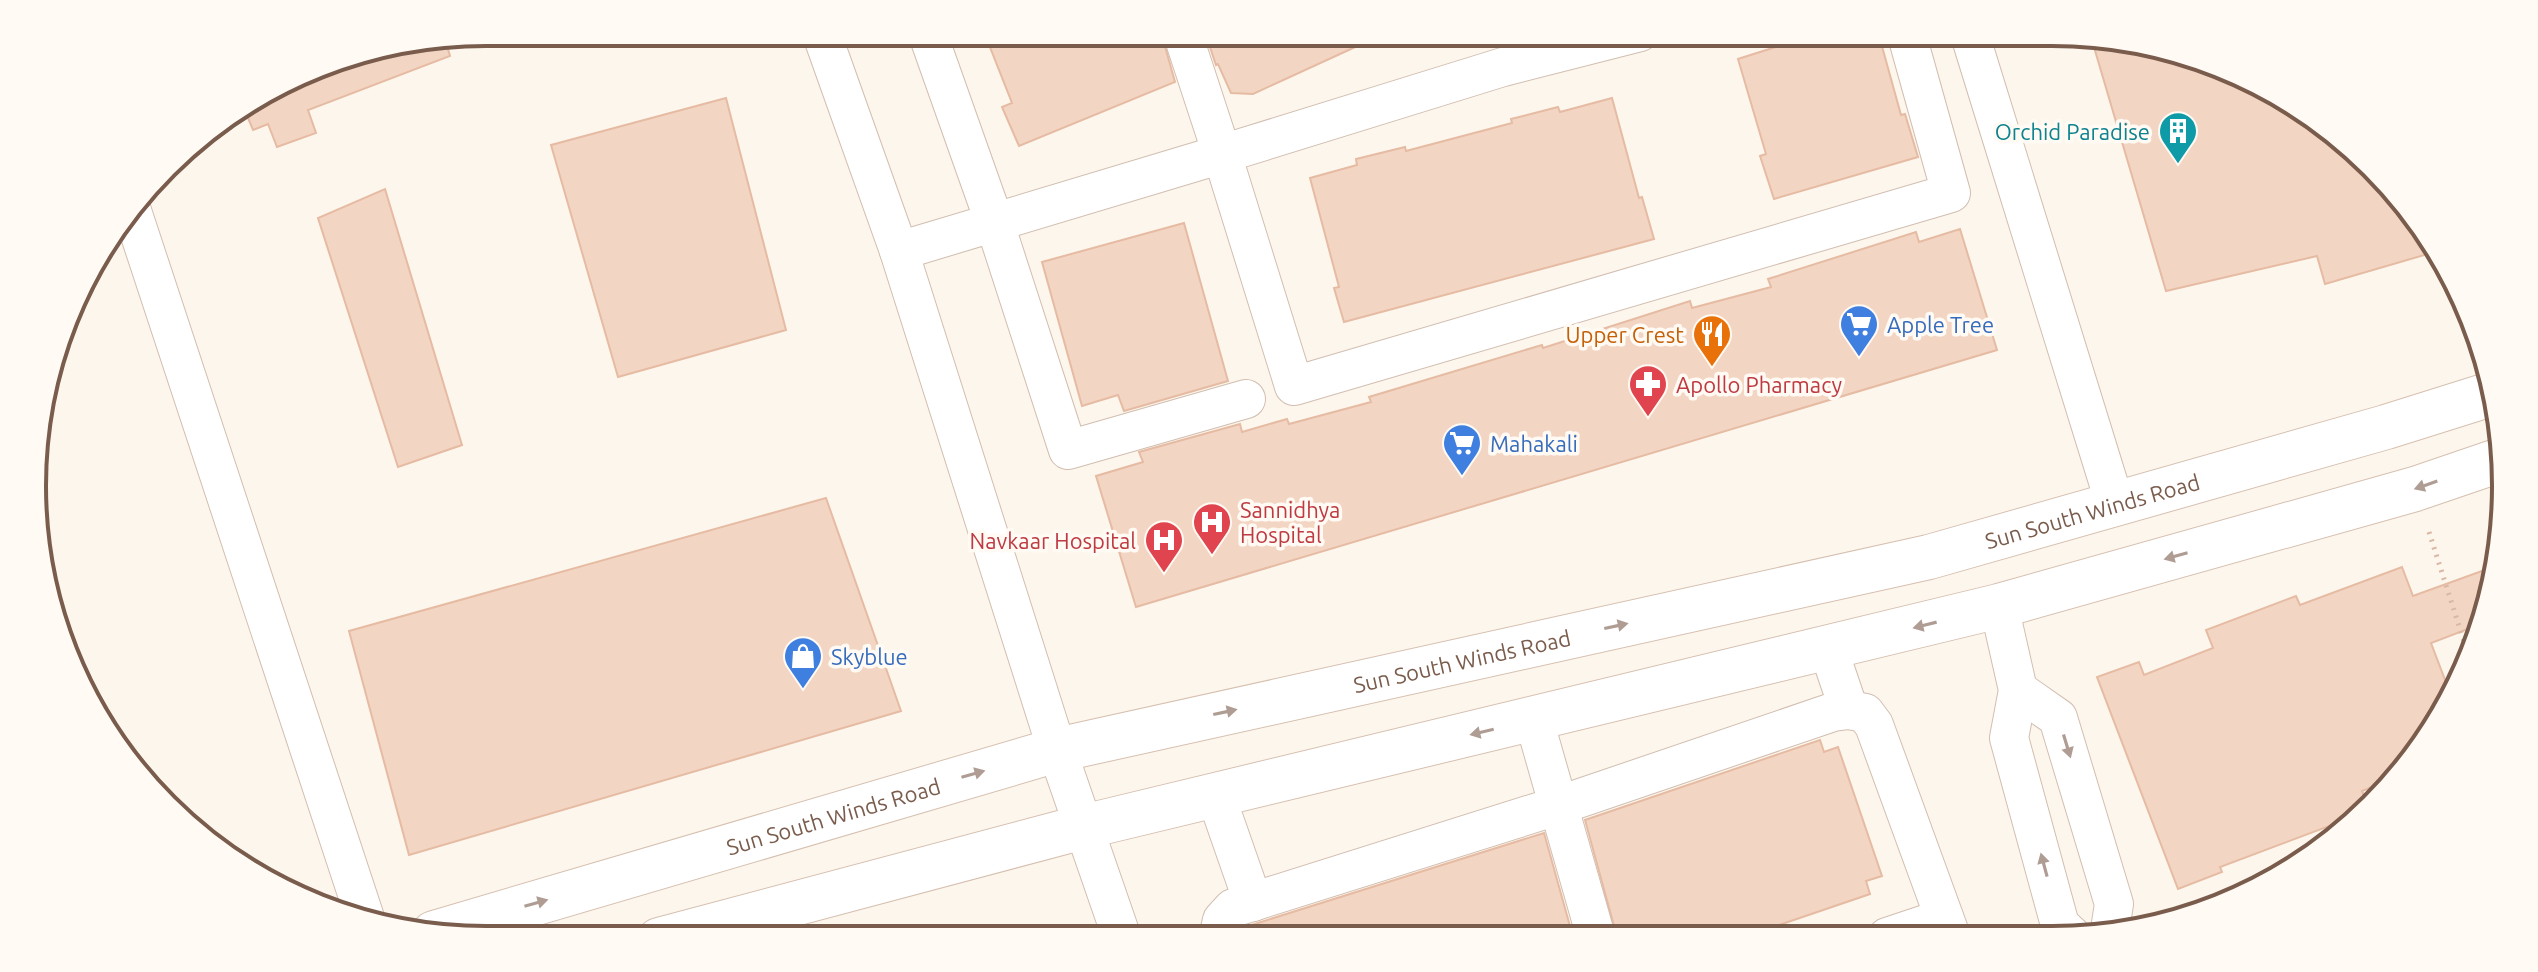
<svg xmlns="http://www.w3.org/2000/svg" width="2538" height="972" font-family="Ubuntu,sans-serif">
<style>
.building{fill:#f3d5c3;stroke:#e6bba3;stroke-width:2}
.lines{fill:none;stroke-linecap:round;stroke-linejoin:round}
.street-casing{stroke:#d1beb0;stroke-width:40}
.secondary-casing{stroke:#d6c0b0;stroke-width:46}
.path{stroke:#d9b8a5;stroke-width:5;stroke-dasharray:2 6;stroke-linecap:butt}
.street{stroke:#fff;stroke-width:38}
.secondary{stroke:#fff;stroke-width:44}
.oneway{fill:#af9d94}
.labels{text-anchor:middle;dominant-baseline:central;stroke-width:7;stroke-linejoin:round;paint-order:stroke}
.culture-label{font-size:22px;fill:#0d838f;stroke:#fffaf3;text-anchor:end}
.shop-label{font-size:22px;fill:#366cbe;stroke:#fffaf3;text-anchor:start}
.food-label{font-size:22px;fill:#c56008;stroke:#fffaf3;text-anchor:end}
.health-label{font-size:22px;fill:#be3a42;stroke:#fffaf3;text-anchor:start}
.street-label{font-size:22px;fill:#7a5c4d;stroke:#fffaf3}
.rim{fill:none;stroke:#7a5c4d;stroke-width:4}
</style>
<rect width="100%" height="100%" fill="#fdf6ec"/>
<g class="building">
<path d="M984,32H1161L1175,82L1019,146L1002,107L1012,103Z"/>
<path d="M1205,32H1388L1253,94L1231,93L1218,64L1216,65Z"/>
<path d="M1779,32H1878L1901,115L1905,114L1918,157L1774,199L1760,156L1766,154L1738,59L1782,45Z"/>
<path d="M2091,37L2170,48L2329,126L2438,251L2325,284L2317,256L2166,291Z"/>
<path d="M445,39L450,56L308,110L316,133L277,147L268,124L253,130L245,111L340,56Z"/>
<path d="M726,98L786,330L618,377L551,145Z"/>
<path d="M1612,98L1639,198L1642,197L1654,239L1344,322L1334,288L1339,287L1310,178L1357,165L1356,159L1405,147L1406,151L1512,123L1511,119L1558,107L1560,112Z"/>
<path d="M385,189L462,445L398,467L318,218Z"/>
<path d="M1184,223L1228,381L1124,411L1118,395L1082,406L1042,262Z"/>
<path d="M1960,229L1997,350L1136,607L1096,476L1143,462L1139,452L1240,424L1242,432L1287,419L1289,424L1371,402L1369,397L1542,345L1543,348L1690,301L1692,308L1771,287L1768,279L1916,232L1919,242Z"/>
<path d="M826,498L901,711L409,855L349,631Z"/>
<path d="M2402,567L2413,596L2493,567L2490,604L2481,624L2431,643L2450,693L2430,738L2394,778L2362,791L2369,808L2364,813L2220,867L2222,872L2178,889L2097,677L2139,662L2144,675L2213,648L2206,630L2296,596L2300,605Z"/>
<path d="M1820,740L1824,752L1838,747L1882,876L1866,881L1870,894L1744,937H1617L1585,820Z"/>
<path d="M1544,833L1573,937L1240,938L1245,927Z"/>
</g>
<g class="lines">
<g class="street-casing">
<g id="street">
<path d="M821,32L899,251L1057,750L1122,938"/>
<path d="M927,32L994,221L1068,450L1246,399"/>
<path d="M1640,32L1503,67L1222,154L1294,386L1951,193L1906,32"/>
<path d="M1969,32L2115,504"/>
<path d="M132,211L367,924"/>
<path d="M899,251L1222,154L1182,32"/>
<path d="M1999,606L2018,690L2009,738L2060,925L2072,936"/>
<path d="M1828,648L1849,710"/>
<path d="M2018,690L2058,718L2114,904L2109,936"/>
<path d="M1534,720L1596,937"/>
<path d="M1216,796L1253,902"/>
<path d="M1887,937L1944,918"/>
<path d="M1218,938L1222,920L1233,908L1557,806L1833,712L1849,710L1865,713L1874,725L1951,936"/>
</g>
</g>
<g class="secondary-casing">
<g id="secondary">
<path id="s1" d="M434,933L1057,750L1929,557L2386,427L2491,394"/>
<path d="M659,940L1083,827L1999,606L2415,489L2500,460"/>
</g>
</g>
<path class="path" d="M2429,532L2468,654"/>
<use href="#street" class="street"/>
<use href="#secondary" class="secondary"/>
</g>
<defs><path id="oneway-solid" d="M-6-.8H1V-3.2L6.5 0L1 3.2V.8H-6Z" transform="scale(2)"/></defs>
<g class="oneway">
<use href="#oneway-solid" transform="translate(2426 485) rotate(161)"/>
<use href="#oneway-solid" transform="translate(2176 556) rotate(164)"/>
<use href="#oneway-solid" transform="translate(1925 625) rotate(166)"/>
<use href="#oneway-solid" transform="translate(1616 626) rotate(-12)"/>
<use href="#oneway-solid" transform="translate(1225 712) rotate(-12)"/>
<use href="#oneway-solid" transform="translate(1482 732) rotate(167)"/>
<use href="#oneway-solid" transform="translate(2067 746) rotate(73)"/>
<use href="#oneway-solid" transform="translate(973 774) rotate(-16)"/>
<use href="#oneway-solid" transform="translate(2044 865) rotate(-105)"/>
<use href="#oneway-solid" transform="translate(536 903) rotate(-16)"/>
</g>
<defs>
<g id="building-pin" transform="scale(2)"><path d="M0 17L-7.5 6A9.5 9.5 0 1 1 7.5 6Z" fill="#0f9aa8" stroke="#fffaf3"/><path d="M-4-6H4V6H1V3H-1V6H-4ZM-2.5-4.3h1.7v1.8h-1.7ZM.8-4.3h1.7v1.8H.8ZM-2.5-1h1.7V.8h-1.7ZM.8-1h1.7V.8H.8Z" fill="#fff"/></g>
<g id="supermarket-pin" transform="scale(2)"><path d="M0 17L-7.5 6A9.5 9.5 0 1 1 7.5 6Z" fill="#3f7fe0" stroke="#fffaf3"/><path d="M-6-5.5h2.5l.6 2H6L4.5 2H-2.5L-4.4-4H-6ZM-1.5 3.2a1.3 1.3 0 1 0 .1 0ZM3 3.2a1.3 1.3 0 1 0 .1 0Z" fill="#fff"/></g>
<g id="restaurant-pin" transform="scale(2)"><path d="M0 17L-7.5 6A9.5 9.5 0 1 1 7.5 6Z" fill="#e8710a" stroke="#fffaf3"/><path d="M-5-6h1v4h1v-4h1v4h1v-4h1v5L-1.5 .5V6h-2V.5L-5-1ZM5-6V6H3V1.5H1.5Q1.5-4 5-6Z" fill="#fff"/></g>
<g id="pharmacy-pin" transform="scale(2)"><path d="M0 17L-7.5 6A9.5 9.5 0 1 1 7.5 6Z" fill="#e0444e" stroke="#fffaf3"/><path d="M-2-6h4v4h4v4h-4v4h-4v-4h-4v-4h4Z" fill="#fff"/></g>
<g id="hospital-pin" transform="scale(2)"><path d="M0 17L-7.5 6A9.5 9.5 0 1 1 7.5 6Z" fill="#e0444e" stroke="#fffaf3"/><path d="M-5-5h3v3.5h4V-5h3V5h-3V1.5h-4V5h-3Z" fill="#fff"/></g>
<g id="shop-pin" transform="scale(2)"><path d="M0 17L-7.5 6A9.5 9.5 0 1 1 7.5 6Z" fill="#3f7fe0" stroke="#fffaf3"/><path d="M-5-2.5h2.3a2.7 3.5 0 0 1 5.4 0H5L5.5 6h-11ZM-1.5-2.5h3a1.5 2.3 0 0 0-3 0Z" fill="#fff"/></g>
</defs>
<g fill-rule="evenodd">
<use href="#building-pin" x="2178" y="131"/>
<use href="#supermarket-pin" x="1859" y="324"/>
<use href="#restaurant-pin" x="1712" y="334"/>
<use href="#pharmacy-pin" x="1648" y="384"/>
<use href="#supermarket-pin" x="1462" y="443"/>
<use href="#hospital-pin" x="1212" y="522"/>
<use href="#hospital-pin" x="1164" y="540"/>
<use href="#shop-pin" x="803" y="656"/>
</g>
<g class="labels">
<g class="culture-label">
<text x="2150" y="131">Orchid Paradise</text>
</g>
<g class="shop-label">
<text x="1887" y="324">Apple Tree</text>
<text x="1490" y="443">Mahakali</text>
<text x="831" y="656">Skyblue</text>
</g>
<g class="food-label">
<text x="1684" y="334">Upper Crest</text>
</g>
<g class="health-label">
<text x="1676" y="384">Apollo Pharmacy</text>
<text x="1240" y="509">Sannidhya<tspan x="1240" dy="25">Hospital</tspan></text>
<text x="1136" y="540" text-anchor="end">Navkaar Hospital</text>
</g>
<g class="street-label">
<text stroke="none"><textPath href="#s1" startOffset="1712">Sun South Winds Road</textPath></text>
<text stroke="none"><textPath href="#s1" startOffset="1064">Sun South Winds Road</textPath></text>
<text stroke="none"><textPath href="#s1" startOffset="416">Sun South Winds Road</textPath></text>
</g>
</g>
<path d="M0 0H2538V972H0ZM486 46H2052A440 440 0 0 1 2492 486V486A440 440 0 0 1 2052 926H486A440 440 0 0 1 46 486V486A440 440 0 0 1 486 46Z" fill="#fffaf3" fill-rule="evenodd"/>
<path class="rim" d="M486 46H2052A440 440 0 0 1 2492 486V486A440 440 0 0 1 2052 926H486A440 440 0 0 1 46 486V486A440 440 0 0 1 486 46Z"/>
</svg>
